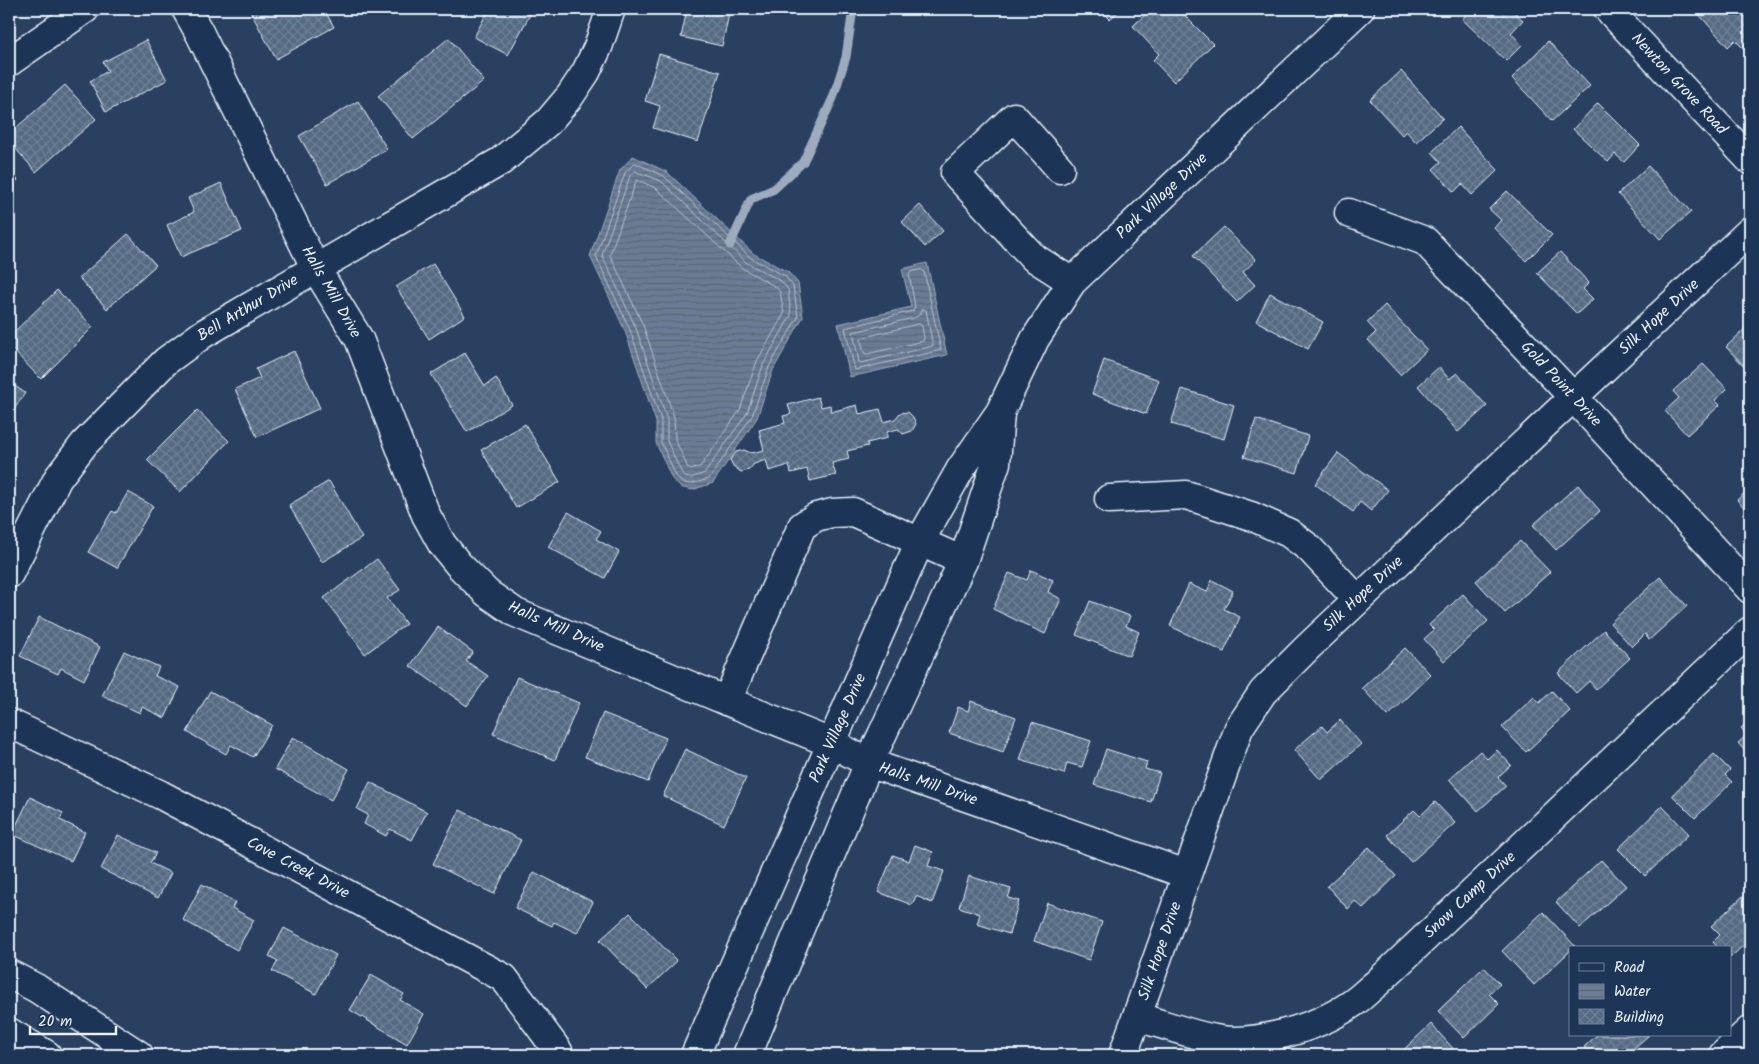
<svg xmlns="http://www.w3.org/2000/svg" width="1759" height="1064" font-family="Kalam,sans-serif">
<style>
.water{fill:url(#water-rules);stroke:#9dabbd}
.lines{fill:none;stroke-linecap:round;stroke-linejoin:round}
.shore{stroke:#b6c2d0;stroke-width:1}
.stream{stroke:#9dabbd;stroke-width:9}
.building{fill:url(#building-cross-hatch);stroke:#e8f1f8}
.minor-casing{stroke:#e8f1f8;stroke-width:31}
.major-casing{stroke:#e8f1f8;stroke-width:31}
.minor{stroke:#1d3557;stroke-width:28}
.major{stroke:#1d3557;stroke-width:28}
.labels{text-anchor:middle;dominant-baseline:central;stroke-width:5;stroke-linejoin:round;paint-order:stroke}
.street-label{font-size:16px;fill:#e8f1f8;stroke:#1d3557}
</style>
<defs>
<pattern id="water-rules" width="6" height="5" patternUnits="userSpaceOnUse" patternTransform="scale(1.25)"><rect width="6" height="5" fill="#6b7c95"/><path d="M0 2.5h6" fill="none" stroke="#5a6573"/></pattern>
<pattern id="building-cross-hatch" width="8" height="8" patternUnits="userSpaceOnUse" patternTransform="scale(1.25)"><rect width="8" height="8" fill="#556a83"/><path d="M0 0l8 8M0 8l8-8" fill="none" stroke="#6d8095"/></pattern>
</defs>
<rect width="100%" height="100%" fill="#294061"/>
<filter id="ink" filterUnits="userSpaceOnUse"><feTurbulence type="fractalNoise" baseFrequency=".02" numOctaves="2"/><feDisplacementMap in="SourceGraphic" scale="10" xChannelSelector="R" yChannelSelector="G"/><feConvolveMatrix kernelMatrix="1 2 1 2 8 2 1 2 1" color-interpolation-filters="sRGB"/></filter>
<g filter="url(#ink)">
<g class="water">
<path d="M633,156L667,172L754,254L788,272L798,283L803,317L773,370L757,418L713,483L692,490L680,487L672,479L656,443V422L625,331L590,256L620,170Z"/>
<path d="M927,263L947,355L850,377L838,324L911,307L902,269Z"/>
</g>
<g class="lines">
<g class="shore">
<path d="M635,163L664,176L751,258L785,276L793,286L798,317L769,367L752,416L709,479L691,484L682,483L676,476L661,442V420L630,330L596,256L625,173Z"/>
<path d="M635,171L661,181L747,263L781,281L788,289L791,315L763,365L747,413L705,473L691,478L685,477L681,472L667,441V419L636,328L602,255L630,176Z"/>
<path d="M637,180L656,188L742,268L776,287L780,292L784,314L757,361L740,410L701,466L691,470L688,468L675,439L674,417L643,325L610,255Z"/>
<path d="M922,270L924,272L941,350L855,370L845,328L913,311L915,306L909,274L911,272Z"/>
<path d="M922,309L926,310L933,346L861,363L859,362L853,332L914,318L919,315Z"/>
<path d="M919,324L922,326L924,338L923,341L867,354L864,353L861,340L862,338Z"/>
</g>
<path class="stream" d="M730,245L751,199L774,189L803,162L833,98L846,57L853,9"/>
</g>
<g class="building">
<path d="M249,9H324L334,27L276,59Z"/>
<path d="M489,9H533L508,55L474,37Z"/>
<path d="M676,9H730L722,46L681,37L686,15L675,12Z"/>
<path d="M1100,9H1121L1110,19Z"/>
<path d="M1151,9H1178L1213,44L1174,82L1153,60L1159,54L1133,26Z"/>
<path d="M1472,9H1511L1523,20L1511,33L1522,45L1506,61L1462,19Z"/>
<path d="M1698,9H1744L1750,15V48L1746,51L1735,40L1728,47L1696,11Z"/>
<path d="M449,38L484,81L413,139L378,96Z"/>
<path d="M146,40L167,80L106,112L90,81L108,71L103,62Z"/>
<path d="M1548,41L1590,86L1552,121L1512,78Z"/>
<path d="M659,54L720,72L698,142L653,128L660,106L645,101Z"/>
<path d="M1401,71L1443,118L1416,142L1406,131L1402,135L1370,100Z"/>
<path d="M65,85L96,119L36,172L9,141V134Z"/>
<path d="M358,101L387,149L327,184L299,136Z"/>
<path d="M1598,103L1640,145L1624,162L1615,154L1608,162L1573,129Z"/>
<path d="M1458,127L1498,170L1472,195L1462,184L1454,192L1433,169L1441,162L1432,152Z"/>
<path d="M1648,166L1691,212L1660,239L1618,194Z"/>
<path d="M9,171L18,180L9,189Z"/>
<path d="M221,183L242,231L181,257L167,225L194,212L188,198Z"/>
<path d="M1507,191L1552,235L1526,261L1494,228L1501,220L1489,209Z"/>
<path d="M920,205L943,231L925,247L902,222Z"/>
<path d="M1224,227L1256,260L1243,272L1255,285L1237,302L1193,256Z"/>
<path d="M128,234L156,265L107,309L79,278Z"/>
<path d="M1560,252L1589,283L1583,289L1593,299L1577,314L1537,273Z"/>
<path d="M433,264L465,316L429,339L396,287Z"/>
<path d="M57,290L93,327L41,379L9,346V337Z"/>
<path d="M1270,293L1323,322L1308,349L1256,321Z"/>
<path d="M1385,305L1427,350L1400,375L1368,340L1376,332L1367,322Z"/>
<path d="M1750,324V372L1726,347Z"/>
<path d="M294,351L320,408L257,437L235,389L260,378L256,369Z"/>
<path d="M465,353L485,386L496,378L512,405L467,432L431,374Z"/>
<path d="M1104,360L1159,380L1146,414L1092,394Z"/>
<path d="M1703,364L1727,389L1715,400L1720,405L1687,435L1665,411L1679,398L1673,391Z"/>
<path d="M1439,367L1449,379L1457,373L1487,406L1458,432L1418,386Z"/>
<path d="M9,382L25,393L9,417Z"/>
<path d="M1182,389L1234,405L1224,439L1171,424Z"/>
<path d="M818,397L821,407L830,405L831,412L857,405L859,414L880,409L884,422L895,419L900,413L908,412L913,417L916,424L912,431L903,434L898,429L887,432V438L867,443L868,446L847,451L849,459L832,463L836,475L810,481L807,469L791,473L789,465L769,471L766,460L754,464L749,470L741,472L733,466L730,460L736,452L744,450L751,453L764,450L759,430L785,423L783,416L791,414L788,405Z"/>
<path d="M197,410L229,441L180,492L147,460Z"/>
<path d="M1256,419L1308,436L1297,473L1244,457Z"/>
<path d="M525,424L560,482L516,508L481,450Z"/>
<path d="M1338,453L1388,490L1371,511L1360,502L1353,512L1315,484Z"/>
<path d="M329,481L362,538L322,562L289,505Z"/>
<path d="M1578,485L1600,511L1556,550L1533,525Z"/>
<path d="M1750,488V514L1737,500Z"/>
<path d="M128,492L153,506L117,568L88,552L112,511L116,513Z"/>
<path d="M568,512L601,531L596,539L619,552L605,578L548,547Z"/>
<path d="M1520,541L1550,572L1505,613L1476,581Z"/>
<path d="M377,559L400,590L387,598L406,624L365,654L324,598Z"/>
<path d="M1031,570L1053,580L1048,592L1061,599L1045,634L993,609L1009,573L1027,580Z"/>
<path d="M1660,577L1687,606L1649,640L1645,634L1632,647L1610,623Z"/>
<path d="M1212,580L1233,591L1224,609L1240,617L1224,652L1170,626L1189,584L1207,592Z"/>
<path d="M1463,594L1488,621L1444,661L1424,639L1434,630L1429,625Z"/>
<path d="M1090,601L1130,616L1126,626L1139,632L1129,656L1076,635Z"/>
<path d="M39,617L100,647L84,680L61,668L58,674L20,656Z"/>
<path d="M438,627L473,652L466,661L488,676L467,706L410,666Z"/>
<path d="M1604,630L1630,658L1596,689L1589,681L1576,693L1558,673Z"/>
<path d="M1405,648L1431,675L1388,716L1362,688Z"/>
<path d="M124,651L159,667L155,676L180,687L165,718L142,707L140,713L102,696Z"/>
<path d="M517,677L579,703L555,760L493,734Z"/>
<path d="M210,691L272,725L253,757L231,745L226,754L187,732Z"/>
<path d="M1552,691L1570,711L1526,752L1502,727L1534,697L1539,703Z"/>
<path d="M971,701L1016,717L1003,752L949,733L958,707L968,711Z"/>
<path d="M603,713L666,738L648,782L585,757Z"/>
<path d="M1340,720L1361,744L1321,780L1294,750L1322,726L1327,732Z"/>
<path d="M1750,720V757L1738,743L1747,735L1741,728Z"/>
<path d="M1032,722L1091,741L1082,767L1067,763L1064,774L1020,760Z"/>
<path d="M293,737L349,769L331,800L275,769Z"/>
<path d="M685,749L746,778L724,825L663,796Z"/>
<path d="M1106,749L1147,762L1145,769L1160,773L1151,802L1094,785Z"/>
<path d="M1497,750L1511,765L1498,777L1506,786L1478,811L1449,779L1480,751L1487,759Z"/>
<path d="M1714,754L1730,770L1725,775L1732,782L1695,818L1672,795Z"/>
<path d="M370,782L427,812L412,840L390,829L386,836L364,824L368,815L357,809Z"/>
<path d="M30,797L63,813L60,820L85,832L71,861L12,834Z"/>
<path d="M1435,802L1455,823L1411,862L1387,835L1414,810L1420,816Z"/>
<path d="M1662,806L1689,834L1645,876L1618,849Z"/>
<path d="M460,810L521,840L494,894L433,864Z"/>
<path d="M118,835L156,853L150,863L171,873L158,898L101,869Z"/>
<path d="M915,845L933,852L928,866L944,871L932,903L916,896L912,905L878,892L893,855L909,861Z"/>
<path d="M1369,847L1396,876L1363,908L1355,901L1348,909L1327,886Z"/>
<path d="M1601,860L1626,886L1580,928L1556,902Z"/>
<path d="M534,872L593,902L577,933L554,922L552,926L515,908Z"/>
<path d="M969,876L1011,889L1008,898L1019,901L1009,934L977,924L980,914L959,907Z"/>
<path d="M202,884L235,902L232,908L254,920L237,950L183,920Z"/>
<path d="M1745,894L1750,900V939L1730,958V948H1718L1713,942L1720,935L1711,926Z"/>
<path d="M1047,903L1102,922L1089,960L1034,941Z"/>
<path d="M1543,912L1575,946L1570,948V951L1534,985L1502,951Z"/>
<path d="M630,913L677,961L647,989L600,940Z"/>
<path d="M284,928L336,955L316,994L272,971L278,961L269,956Z"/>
<path d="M1484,967L1500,984L1489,994L1499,1004L1464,1038L1438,1011Z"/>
<path d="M371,975L404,994L400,1000L424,1014L407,1044L350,1010Z"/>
<path d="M1431,1024L1457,1053L1455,1055H1398Z"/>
<path d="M1597,1035H1649L1626,1055H1591L1584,1047Z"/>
</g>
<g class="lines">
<g class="minor-casing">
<g id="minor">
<path d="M186,9L199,32L315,267L359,339L426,515L442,544L459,565L487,593L516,613L727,701L831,743L869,763L1186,874"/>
<path d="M1608,9L1750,160"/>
<path d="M9,62L85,9"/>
<path d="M1060,169L1014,117L955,173L1033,257L1072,282"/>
<path d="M1349,213L1425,241L1574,398L1750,589"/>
<path d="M1109,499L1186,495L1251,516L1289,533L1309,548L1357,599"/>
<path d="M9,574L58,478L84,444L166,361L203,334L501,161L548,122L570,96L586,72L598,47L611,9"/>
<path d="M727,701L802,526L816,517L832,513L853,512L963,561"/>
<path d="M9,723L161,795L504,978L558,1051"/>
<path d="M1137,1017C1163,1024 1189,1034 1215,1039C1254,1047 1318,1027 1350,1005C1360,999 1368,990 1377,983L1750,631"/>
<path d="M695,1055L920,541L960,470L1000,412L1035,339L1072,282L1360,9"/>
<path d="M747,1055L869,763L963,561L996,463L1000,413"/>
<path d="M1123,1055L1239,728L1263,692L1308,647L1750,231"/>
<path d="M1723,1055L1750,1030"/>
</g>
</g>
<g class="major-casing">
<g id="major">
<path d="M9,974L36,988L139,1055"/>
<path d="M9,1032L47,1055"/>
</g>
</g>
<use href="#minor" class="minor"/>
<use href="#major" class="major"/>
</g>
</g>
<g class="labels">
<g class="street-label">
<text transform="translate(1679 84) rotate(47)">Newton Grove Road</text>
<text transform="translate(1162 196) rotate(-43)">Park Village Drive</text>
<text transform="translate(331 292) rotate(60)">Halls Mill Drive</text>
<text transform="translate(248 308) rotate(-31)">Bell Arthur Drive</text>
<text transform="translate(1659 317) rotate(-43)">Silk Hope Drive</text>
<text transform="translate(1561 384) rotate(47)">Gold Point Drive</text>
<text transform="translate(1363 594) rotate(-43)">Silk Hope Drive</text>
<text transform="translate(556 627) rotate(24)">Halls Mill Drive</text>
<text transform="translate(838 728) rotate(-66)">Park Village Drive</text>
<text transform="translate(928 784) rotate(19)">Halls Mill Drive</text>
<text transform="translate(298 868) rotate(28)">Cove Creek Drive</text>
<text transform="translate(1470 895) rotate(-43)">Snow Camp Drive</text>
<text transform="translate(1160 951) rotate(-71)">Silk Hope Drive</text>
</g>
</g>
<rect width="1759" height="1064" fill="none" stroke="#1d3557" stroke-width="30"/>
<rect x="15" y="15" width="1729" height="1034" fill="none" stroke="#e8f1f8" stroke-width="2" filter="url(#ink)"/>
<rect x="1569" y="946" width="162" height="90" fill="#1d3557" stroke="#6e8097"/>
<rect x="1579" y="963" width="25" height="8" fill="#1d3557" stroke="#6e8097"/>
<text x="1614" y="972" font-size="15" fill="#e8f1f8">Road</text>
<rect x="1579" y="984" width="25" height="15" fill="url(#water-rules)" stroke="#6e8097"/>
<text x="1614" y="996" font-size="15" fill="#e8f1f8">Water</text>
<rect x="1579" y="1009" width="25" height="15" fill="url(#building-cross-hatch)" stroke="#6e8097"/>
<text x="1614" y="1022" font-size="15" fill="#e8f1f8">Building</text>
<path d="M30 1026v8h86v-8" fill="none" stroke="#e8f1f8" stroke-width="2.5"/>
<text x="38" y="1026" font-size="15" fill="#e8f1f8" stroke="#1d3557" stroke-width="4" paint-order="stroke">20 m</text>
</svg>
